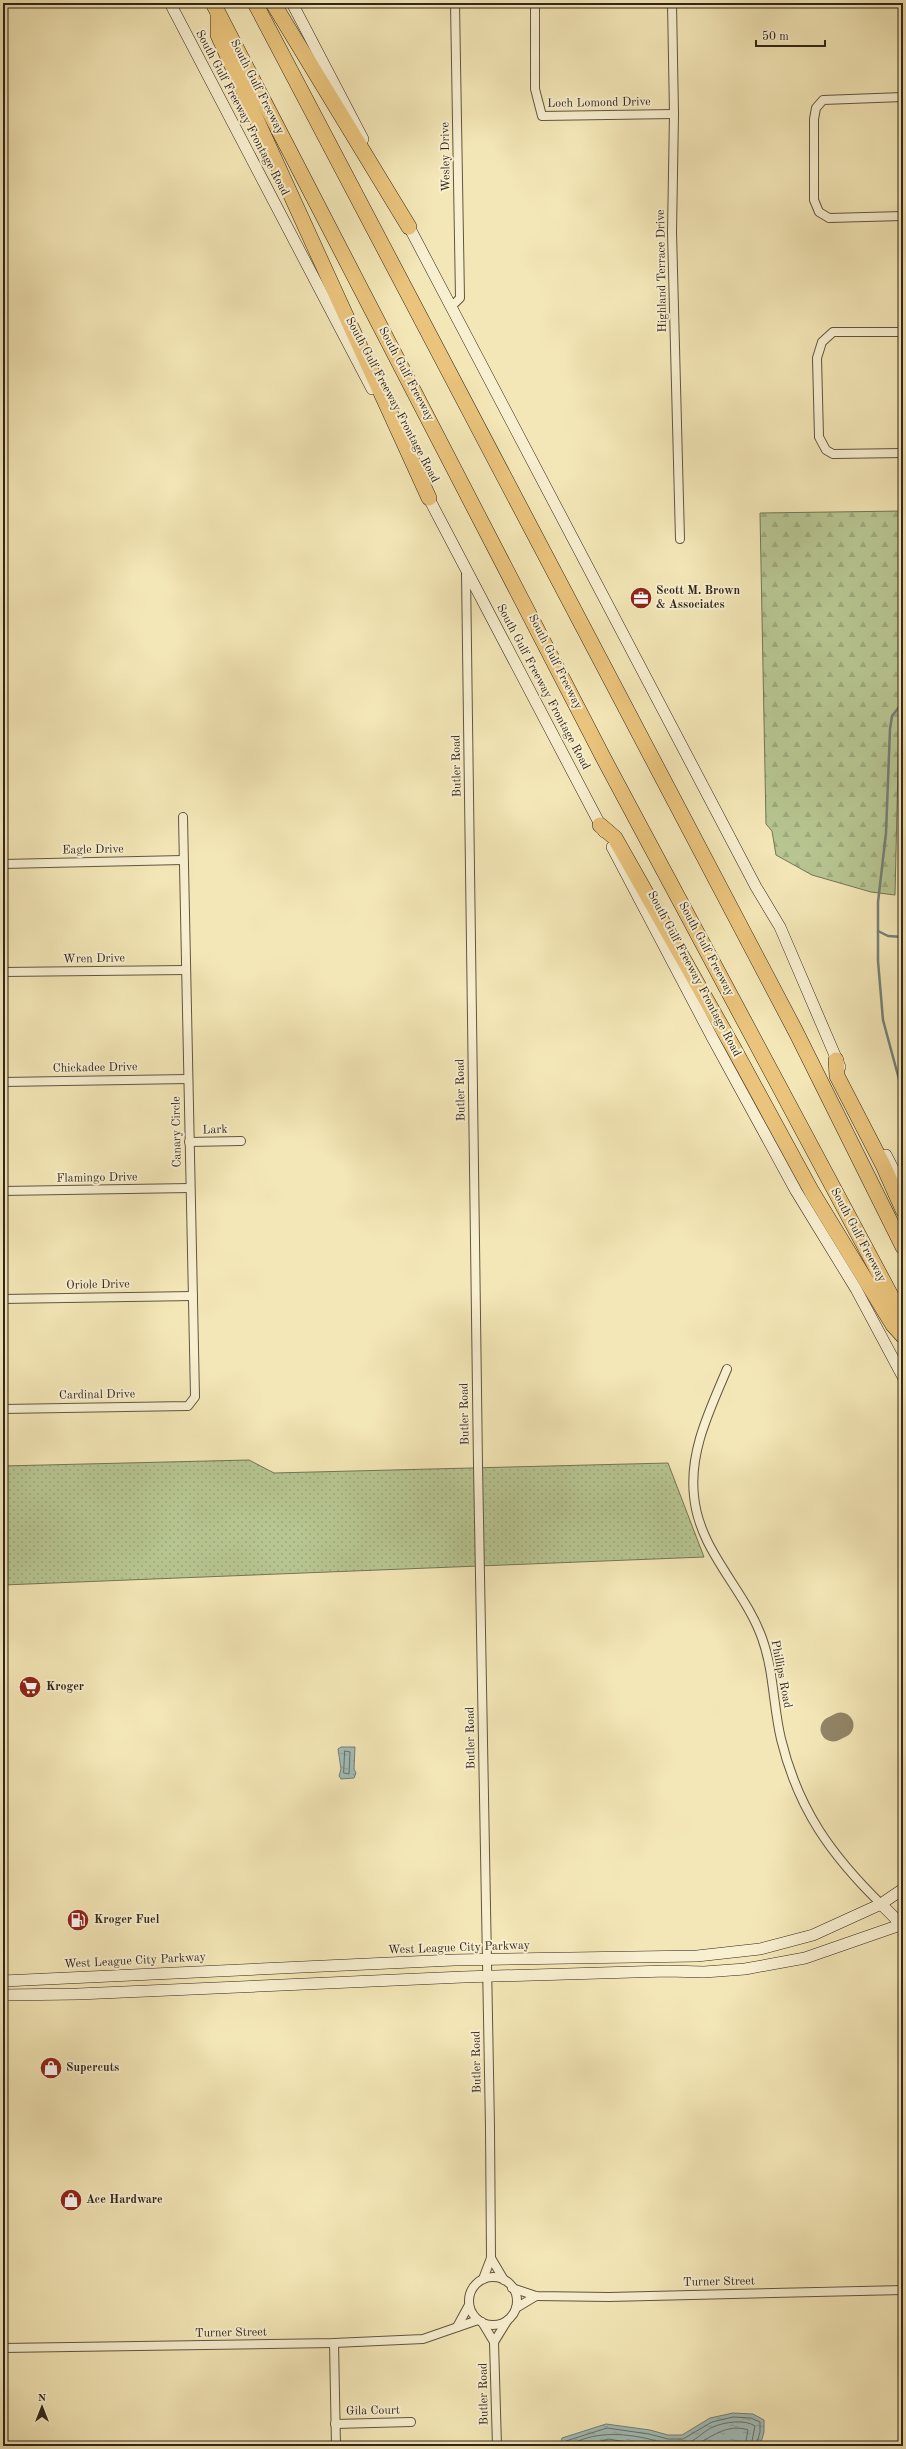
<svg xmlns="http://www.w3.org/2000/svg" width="906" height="2449" font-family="'Old Standard TT',serif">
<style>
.grass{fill:url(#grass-dots);stroke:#737656}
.forest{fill:url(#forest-firs);stroke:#737656}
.water{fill:url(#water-ripples);stroke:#738079}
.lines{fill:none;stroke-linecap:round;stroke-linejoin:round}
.shore{stroke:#68716a;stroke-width:1}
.stream{stroke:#738079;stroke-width:2.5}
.taxiway{stroke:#928668;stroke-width:25}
.street-casing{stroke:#605641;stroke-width:10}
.secondary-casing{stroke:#2f251a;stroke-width:12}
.highway-casing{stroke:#2f251a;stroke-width:16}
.street{stroke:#f8efd0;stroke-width:8}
.secondary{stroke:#f8efd0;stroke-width:11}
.highway{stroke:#eac47c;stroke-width:15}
.labels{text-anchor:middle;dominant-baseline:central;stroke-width:4;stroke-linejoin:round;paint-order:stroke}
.street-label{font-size:12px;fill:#2f251a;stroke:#f8efd0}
.poi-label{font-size:12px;font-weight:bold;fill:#2f251a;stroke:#f8efd0;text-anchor:start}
</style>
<defs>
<pattern id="grass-dots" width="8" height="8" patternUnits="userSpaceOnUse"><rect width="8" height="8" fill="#b7c692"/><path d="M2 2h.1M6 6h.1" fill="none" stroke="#9eaa7d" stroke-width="1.8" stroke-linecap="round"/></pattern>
<pattern id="forest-firs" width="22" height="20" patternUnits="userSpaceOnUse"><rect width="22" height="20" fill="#b7c692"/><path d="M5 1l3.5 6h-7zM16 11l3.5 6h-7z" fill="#9eaa7d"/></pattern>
<pattern id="water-ripples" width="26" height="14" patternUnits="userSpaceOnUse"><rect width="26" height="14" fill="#a1bdb9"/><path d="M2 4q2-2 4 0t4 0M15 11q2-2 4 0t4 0" fill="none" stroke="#8ba29e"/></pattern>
</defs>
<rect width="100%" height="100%" fill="#f4e7b7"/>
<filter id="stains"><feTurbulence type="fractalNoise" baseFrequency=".005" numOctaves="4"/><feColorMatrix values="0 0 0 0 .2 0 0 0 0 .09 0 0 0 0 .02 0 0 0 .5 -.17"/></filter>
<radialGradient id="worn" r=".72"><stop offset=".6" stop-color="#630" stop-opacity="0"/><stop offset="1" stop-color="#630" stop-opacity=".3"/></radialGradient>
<path class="grass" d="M249,1460L274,1473L668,1463L704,1557L3,1585V1466Z"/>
<path class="forest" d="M903,511V718L899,723L895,895L871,892L812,875L776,855L772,831L766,824L760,513Z"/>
<g class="water">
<path d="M903,955V989C901,978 896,965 903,955Z"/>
<path d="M341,1747H355L354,1769L356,1773L354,1778L341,1779L339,1776L341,1769L338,1749Z"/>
<path d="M733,2413L753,2414L764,2420V2432L760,2446H560L562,2438L606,2424L650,2430L668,2435H682L710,2418Z"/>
</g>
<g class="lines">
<g class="shore">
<path d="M345,1751L350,1752L349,1774L344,1773Z"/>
<path d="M564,2446L566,2441L607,2428L649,2434L668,2439H683L712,2422L733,2417L751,2418L760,2422V2432L756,2446"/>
<path d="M569,2446C592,2431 623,2433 649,2439C660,2442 672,2447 684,2444C695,2442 703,2431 713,2427C724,2422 745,2419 755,2426L751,2446"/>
<path d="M585,2446L608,2439L652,2446"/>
<path d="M694,2446C711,2437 728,2423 748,2430L745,2446"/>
</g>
<g class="stream">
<path d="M903,702L892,716L890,729L886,833L878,902V961L883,1020L903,1094"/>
<path d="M878,931L888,936L903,937"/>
</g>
<path class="taxiway" d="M833,1729L841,1725"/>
<g class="street-casing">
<g id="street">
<path d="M535,3V89L542,116L674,114"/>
<path d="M672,3L674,114L672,232L680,539"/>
<path d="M903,97L823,100L816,108L814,119V200L819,212L829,218L903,216"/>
<path d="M451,307L460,298L455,3"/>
<path d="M903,332H833L822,342L817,358L819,437L826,450L833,454L903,453"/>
<path d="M466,572L478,1465L490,2128L491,2258L483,2279"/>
<path d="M3,864L183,860"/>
<path d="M3,972L186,970"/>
<path d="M3,1082L188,1079"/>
<path d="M189,1142L241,1141"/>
<path d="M3,1191L190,1188"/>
<path d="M3,1299L193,1296"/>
<path d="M727,1369C710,1410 689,1451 694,1496C699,1551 744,1588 762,1638C774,1671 773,1706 781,1739C798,1809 831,1855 881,1904"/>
<path d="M3,1409L188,1406L195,1397L183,817"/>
<path d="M491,2258L504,2280"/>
<circle cx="493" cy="2301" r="24"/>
<path d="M512,2288L536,2296L609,2297L903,2290"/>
<path d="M516,2308L536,2296"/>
<path d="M482,2322L494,2342"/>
<path d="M457,2327L469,2305"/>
<path d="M334,2343L336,2446"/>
<path d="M3,2348L334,2343L423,2339L478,2320"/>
<path d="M335,2424L411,2422"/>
<path d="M497,2446L494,2342L507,2321"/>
</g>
</g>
<g class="secondary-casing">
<g id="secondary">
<path d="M170,3L372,389"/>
<path d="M292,3L363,139"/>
<path d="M406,221L756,887L780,927L840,1067"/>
<path d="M426,493L604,832"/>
<path d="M612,847L713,1039L796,1191L856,1289L903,1377"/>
<path d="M886,1155L903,1188"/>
<path d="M881,1904L903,1926"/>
<path d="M3,1981L454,1960L697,1956L760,1949L813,1935L881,1904L903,1889"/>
<path d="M3,1995L78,1994L463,1977L667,1971L704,1972L745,1969L805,1958L903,1924"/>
</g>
</g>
<g class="highway-casing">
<g id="highway">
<path d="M213,3L604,759L903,1318"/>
<path d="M255,3L796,1032L903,1247"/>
<path d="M273,3L409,227"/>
<path d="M218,14V35L429,498"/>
<path d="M600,825L615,838L733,1047L812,1192L893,1325L903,1336"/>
<path d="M836,1060L837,1076L883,1165L903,1210"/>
</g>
</g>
<use href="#street" class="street"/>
<use href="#secondary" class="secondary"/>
<use href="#highway" class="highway"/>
</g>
<defs>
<g id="office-disc" transform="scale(1.15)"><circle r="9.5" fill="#8f2418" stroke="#f8efd0"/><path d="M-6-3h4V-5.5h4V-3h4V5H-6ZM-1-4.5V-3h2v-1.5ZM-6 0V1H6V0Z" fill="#fff"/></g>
<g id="supermarket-disc" transform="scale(1.15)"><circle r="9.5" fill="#8f2418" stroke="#f8efd0"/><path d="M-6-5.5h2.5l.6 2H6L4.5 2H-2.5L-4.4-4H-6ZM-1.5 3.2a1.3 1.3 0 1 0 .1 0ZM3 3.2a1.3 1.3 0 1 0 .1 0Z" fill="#fff"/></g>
<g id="fuel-disc" transform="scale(1.15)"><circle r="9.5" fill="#8f2418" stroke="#f8efd0"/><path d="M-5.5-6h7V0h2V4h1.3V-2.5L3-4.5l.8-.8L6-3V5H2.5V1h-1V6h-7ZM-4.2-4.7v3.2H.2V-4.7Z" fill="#fff"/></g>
<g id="shop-disc" transform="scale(1.15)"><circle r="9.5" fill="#8f2418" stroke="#f8efd0"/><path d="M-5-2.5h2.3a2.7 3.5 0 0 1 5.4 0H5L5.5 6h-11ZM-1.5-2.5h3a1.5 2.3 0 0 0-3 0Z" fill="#fff"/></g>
</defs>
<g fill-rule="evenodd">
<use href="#office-disc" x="641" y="598"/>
<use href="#supermarket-disc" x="30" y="1687"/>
<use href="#fuel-disc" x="78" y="1920"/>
<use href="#shop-disc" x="51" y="2068"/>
<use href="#shop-disc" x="71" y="2200"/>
</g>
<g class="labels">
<g class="street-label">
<text transform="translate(257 87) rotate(63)">South Gulf Freeway</text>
<text transform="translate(599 103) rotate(-1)">Loch Lomond Drive</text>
<text transform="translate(242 113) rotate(62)">South Gulf Freeway Frontage Road</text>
<text transform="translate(446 157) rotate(-91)">Wesley Drive</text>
<text transform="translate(662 271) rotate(-91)">Highland Terrace Drive</text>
<text transform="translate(406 374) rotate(62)">South Gulf Freeway</text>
<text transform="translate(392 400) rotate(62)">South Gulf Freeway Frontage Road</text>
<text transform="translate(555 662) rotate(63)">South Gulf Freeway</text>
<text transform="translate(543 687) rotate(62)">South Gulf Freeway Frontage Road</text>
<text transform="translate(457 766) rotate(-91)">Butler Road</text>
<text transform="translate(93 850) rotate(-1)">Eagle Drive</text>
<text transform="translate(706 949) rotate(62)">South Gulf Freeway</text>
<text transform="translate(94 959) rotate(-1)">Wren Drive</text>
<text transform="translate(694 974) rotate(62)">South Gulf Freeway Frontage Road</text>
<text transform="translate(95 1068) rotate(-1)">Chickadee Drive</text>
<text transform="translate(461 1090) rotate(-91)">Butler Road</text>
<text transform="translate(215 1130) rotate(-2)">Lark</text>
<text transform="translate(177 1132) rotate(-91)">Canary Circle</text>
<text transform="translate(97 1178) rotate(-1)">Flamingo Drive</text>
<text transform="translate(858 1235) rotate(62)">South Gulf Freeway</text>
<text transform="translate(98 1285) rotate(-1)">Oriole Drive</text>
<text transform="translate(97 1395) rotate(-1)">Cardinal Drive</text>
<text transform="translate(465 1414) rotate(-91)">Butler Road</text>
<text transform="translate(781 1674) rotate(79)">Phillips Road</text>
<text transform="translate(471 1738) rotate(-91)">Butler Road</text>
<text transform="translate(459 1948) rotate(-2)">West League City Parkway</text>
<text transform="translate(135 1961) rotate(-3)">West League City Parkway</text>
<text transform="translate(477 2062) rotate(-91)">Butler Road</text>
<text transform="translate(719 2282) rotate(-1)">Turner Street</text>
<text transform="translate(231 2333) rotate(-1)">Turner Street</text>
<text transform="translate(484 2394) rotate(-91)">Butler Road</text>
<text transform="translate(373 2411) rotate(-1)">Gila Court</text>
</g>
<g class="poi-label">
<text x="656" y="591">Scott M. Brown<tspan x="656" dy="14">&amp; Associates</tspan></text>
<text x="46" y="1687">Kroger</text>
<text x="94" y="1920">Kroger Fuel</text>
<text x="66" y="2068">Supercuts</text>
<text x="86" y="2200">Ace Hardware</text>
</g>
</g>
<rect width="906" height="2449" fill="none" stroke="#f4e7b7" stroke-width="16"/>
<rect x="4" y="4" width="898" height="2441" fill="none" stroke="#2f251a" stroke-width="2"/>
<rect x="8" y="8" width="890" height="2433" fill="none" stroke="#2f251a"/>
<g transform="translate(42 2407)" stroke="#f8efd0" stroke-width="3" paint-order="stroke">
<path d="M0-3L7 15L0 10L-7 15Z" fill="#2f251a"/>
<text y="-6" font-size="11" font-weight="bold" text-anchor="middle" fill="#2f251a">N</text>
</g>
<path d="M756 40v6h69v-6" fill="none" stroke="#2f251a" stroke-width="2"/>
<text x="762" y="40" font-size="12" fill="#2f251a" stroke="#f8efd0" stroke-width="3" paint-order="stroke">50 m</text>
<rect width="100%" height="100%" filter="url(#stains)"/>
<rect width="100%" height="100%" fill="url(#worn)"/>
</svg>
